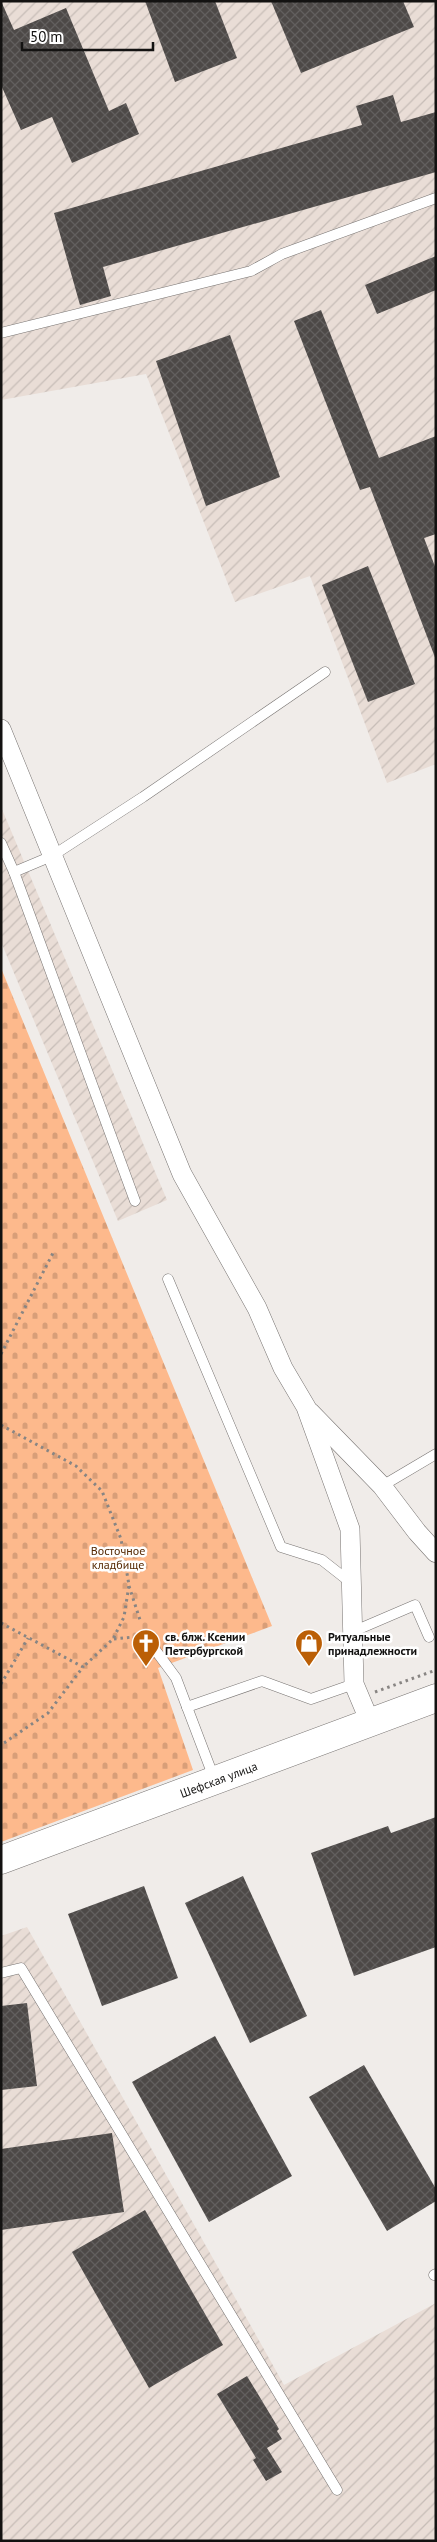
<svg xmlns="http://www.w3.org/2000/svg" width="437" height="2542" font-family="'PT Sans',sans-serif">
<style>
.industrial{fill:url(#industrial-furrows)}
.cemetery{fill:url(#cemetery-stones)}
.building{fill:url(#building-cross-hatch)}
.lines{fill:none;stroke-linecap:round;stroke-linejoin:round}
.lane-casing{stroke:#787472;stroke-width:11}
.street-casing{stroke:#787472;stroke-width:20}
.primary-casing{stroke:#787472;stroke-width:29}
.path{stroke:#888583;stroke-width:3;stroke-dasharray:2.5 4;stroke-linecap:butt}
.lane{stroke:#fff;stroke-width:10}
.street{stroke:#fff;stroke-width:19}
.primary{stroke:#fff;stroke-width:28}
.labels{text-anchor:middle;dominant-baseline:central;stroke-width:5;stroke-linejoin:round;paint-order:stroke}
.park-label{font-size:12px;fill:#552903;stroke:#fff}
.poi-label{font-size:12px;font-weight:bold;fill:#131211;stroke:#fff;text-anchor:start}
.street-label{font-size:12px;fill:#131211;stroke:#fff}
</style>
<defs>
<pattern id="industrial-furrows" width="10" height="10" patternUnits="userSpaceOnUse" patternTransform="scale(1.25)"><rect width="10" height="10" fill="#e9ddd6"/><path d="M-1 1l2-2M0 10L10 0M9 11l2-2" fill="none" stroke="#c7bdb7"/></pattern>
<pattern id="cemetery-stones" width="16" height="16" patternUnits="userSpaceOnUse" patternTransform="scale(1.25)"><rect width="16" height="16" fill="#fdb98c"/><path d="M2 7V4a2 2 0 0 1 4 0v3zM10 15v-3a2 2 0 0 1 4 0v3z" fill="#d89e78"/></pattern>
<pattern id="building-cross-hatch" width="8" height="8" patternUnits="userSpaceOnUse" patternTransform="scale(1.25)"><rect width="8" height="8" fill="#4d4947"/><path d="M0 0l8 8M0 8l8-8" fill="none" stroke="#625f5e"/></pattern>
</defs>
<rect width="100%" height="100%" fill="#f0ece9"/>
<g class="industrial">
<path d="M1,1H436V764L387,783L310,576L235,602L146,374L1,400Z"/>
<path d="M1,807L167,1200L118,1221L1,942Z"/>
<path d="M27,1927L284,2385L436,2303V2541H1V1936Z"/>
</g>
<path class="cemetery" d="M1,968L272,1626L158,1668L193,1770L1,1842Z"/>
<g class="building">
<path d="M1,1L14,30L66,8L109,111L126,103L139,134L72,163L52,117L21,130L1,85Z"/>
<path d="M145,1H215L237,58L175,82Z"/>
<path d="M271,1H403L414,27L301,73Z"/>
<path d="M393,95L401,122L436,112V172L103,267L111,296L80,305L54,213L362,125L356,106Z"/>
<path d="M436,256V290L377,314L365,285Z"/>
<path d="M321,310L379,458L436,436V534L424,538L436,569V660L370,487L360,490L294,321Z"/>
<path d="M230,335L280,477L206,506L156,361Z"/>
<path d="M368,566L415,684L368,702L322,585Z"/>
<path d="M436,1817V1947L354,1976L311,1853L388,1826L391,1833Z"/>
<path d="M243,1876L307,2016L250,2043L185,1903Z"/>
<path d="M144,1886L178,1978L102,2006L68,1914Z"/>
<path d="M27,2003L37,2086L1,2090V2006Z"/>
<path d="M215,2036L292,2176L209,2222L132,2082Z"/>
<path d="M364,2065L436,2189V2201L387,2231L309,2097Z"/>
<path d="M112,2133L124,2212L1,2230V2149Z"/>
<path d="M145,2210L223,2345L149,2388L72,2252Z"/>
<path d="M247,2376L279,2429L277,2431L282,2439L267,2448L282,2472L266,2481L253,2460L256,2458L217,2394Z"/>
</g>
<g class="lines">
<g class="lane-casing">
<g id="lane">
<path d="M1,333L251,271L282,254L436,198"/>
<path d="M1,843L14,872L135,1201"/>
<path d="M14,872L52,856L143,797L325,672"/>
<path d="M168,1279L281,1547L322,1560L350,1582"/>
<path d="M382,1486L436,1454"/>
<path d="M352,1632L415,1605L429,1637"/>
<path d="M145,1636L176,1678L187,1707L262,1681L311,1699L354,1684"/>
<path d="M187,1707L214,1778"/>
<path d="M1,1973L21,1968L337,2490"/>
<path d="M434,2275L436,2274"/>
</g>
</g>
<g class="street-casing">
<g id="street">
<path d="M1,729L182,1174L257,1308L283,1368L306,1407L350,1529L354,1684L370,1722"/>
<path d="M310,1412L382,1486L417,1532L436,1553"/>
</g>
</g>
<g class="primary-casing">
<g id="primary">
<path id="s1" d="M1,1860L436,1698"/>
</g>
</g>
<g class="path">
<path d="M1,1354L53,1253"/>
<path d="M1,1425L76,1466L102,1491L121,1539L129,1585L124,1617L113,1639L83,1667"/>
<path d="M129,1586L141,1623"/>
<path d="M1,1623L83,1667L48,1713L1,1745"/>
<path d="M114,1639L133,1637"/>
<path d="M1,1684L28,1638"/>
<path d="M375,1692L436,1670"/>
</g>
<use href="#lane" class="lane"/>
<use href="#street" class="street"/>
<use href="#primary" class="primary"/>
</g>
<defs>
<g id="church-pin" transform="scale(1.4375)"><path d="M0 17L-7.5 6A9.5 9.5 0 1 1 7.5 6Z" fill="#bb5f06" stroke="#fff"/><path d="M-1.2-6h2.4v3.5h3.3v2.4h-3.3V6h-2.4V-.1h-3.3v-2.4h3.3Z" fill="#fff"/></g>
<g id="shop-pin" transform="scale(1.4375)"><path d="M0 17L-7.5 6A9.5 9.5 0 1 1 7.5 6Z" fill="#bb5f06" stroke="#fff"/><path d="M-5-2.5h2.3a2.7 3.5 0 0 1 5.4 0H5L5.5 6h-11ZM-1.5-2.5h3a1.5 2.3 0 0 0-3 0Z" fill="#fff"/></g>
</defs>
<g fill-rule="evenodd">
<use href="#church-pin" x="146" y="1643"/>
<use href="#shop-pin" x="309" y="1643"/>
</g>
<g class="labels">
<g class="park-label">
<text x="118" y="1550">Восточное<tspan x="118" dy="14">кладбище</tspan></text>
</g>
<g class="poi-label">
<text x="165" y="1636">св. блж. Ксении<tspan x="165" dy="14">Петербургской</tspan></text>
<text x="328" y="1636">Ритуальные<tspan x="328" dy="14">принадлежности</tspan></text>
</g>
<g class="street-label">
<text stroke="none"><textPath href="#s1" startOffset="232">Шефская улица</textPath></text>
</g>
</g>
<rect width="437" height="2542" fill="none" stroke="#131211" stroke-width="5"/>
<path d="M22 42v8h131v-8" fill="none" stroke="#131211" stroke-width="2.5"/>
<text x="30" y="42" font-size="15" fill="#131211" stroke="#ffffff" stroke-width="4" paint-order="stroke">50 m</text>
</svg>
